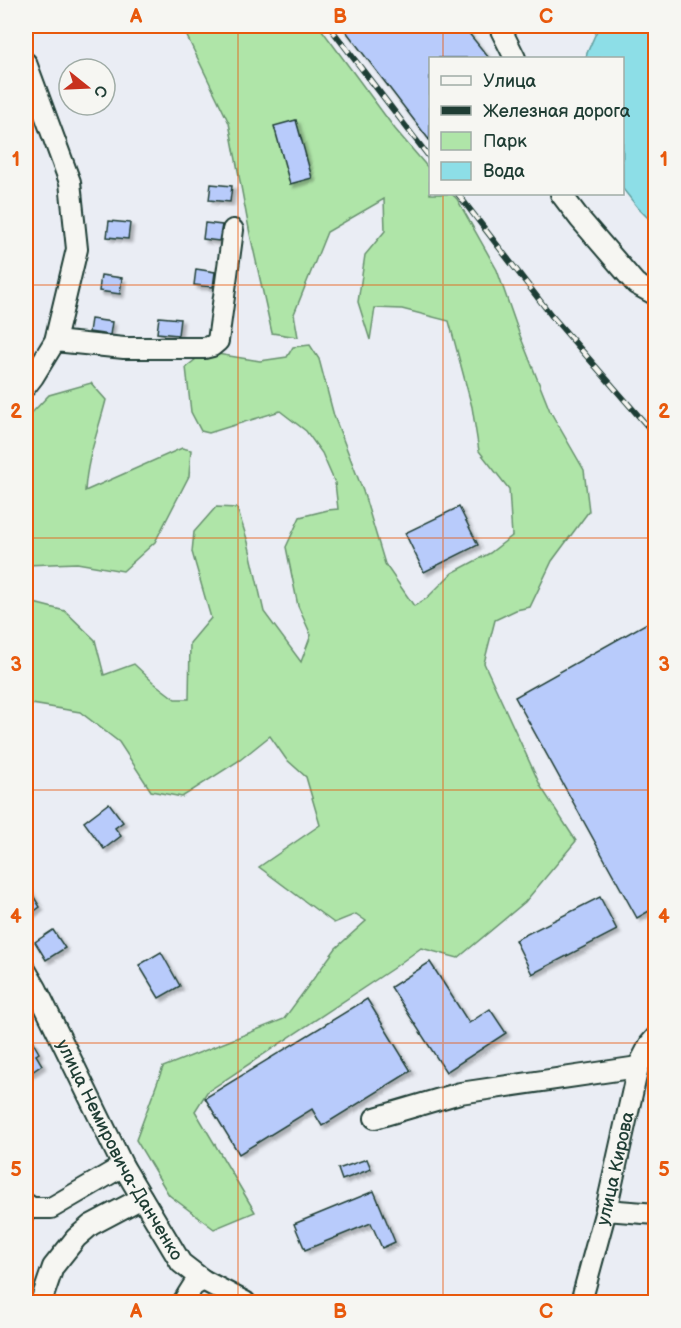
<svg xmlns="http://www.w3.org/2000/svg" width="681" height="1328" font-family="'Balsamiq Sans',sans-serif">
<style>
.green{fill:#afe5a8;stroke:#67916e;stroke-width:1.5}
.water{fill:#8ddee7;stroke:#619e9f;stroke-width:1.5}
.building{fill:#b8cbfb;stroke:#1f3d34;stroke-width:1.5;filter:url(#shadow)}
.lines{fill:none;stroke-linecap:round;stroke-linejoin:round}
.minor-casing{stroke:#1f3d34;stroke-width:24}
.minor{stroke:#f6f6f2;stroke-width:20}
.rail-casing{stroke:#1f3d34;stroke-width:6}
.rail{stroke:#f6f6f2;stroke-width:4;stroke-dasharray:11;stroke-linecap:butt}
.grid{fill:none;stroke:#e8590c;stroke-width:1.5;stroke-opacity:0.55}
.labels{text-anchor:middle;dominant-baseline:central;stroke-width:6;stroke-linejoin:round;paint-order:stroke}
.street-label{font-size:18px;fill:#1f3d34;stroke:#f6f6f2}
.neatline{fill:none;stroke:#e8590c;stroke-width:2}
.grid-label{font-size:20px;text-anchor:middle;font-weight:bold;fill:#e8590c}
</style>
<defs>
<filter id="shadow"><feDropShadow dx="3.5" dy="3.5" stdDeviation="1.5" flood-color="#0004"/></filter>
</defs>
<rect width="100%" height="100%" fill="#eaedf4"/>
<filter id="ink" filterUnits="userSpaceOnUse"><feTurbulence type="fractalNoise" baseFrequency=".0167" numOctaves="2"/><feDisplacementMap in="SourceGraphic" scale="12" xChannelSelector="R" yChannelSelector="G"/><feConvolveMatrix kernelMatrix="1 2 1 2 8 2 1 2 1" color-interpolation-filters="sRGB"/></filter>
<g filter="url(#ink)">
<g class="green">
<path d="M182,26H319L395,129L430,170V194H452L457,199L497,270L519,333L550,411L584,470L589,511L552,561L530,607L516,610L495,620L484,663L541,787L576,841L525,902L458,958L421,948L392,969L207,1092L195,1111L255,1212L214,1229L169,1195L136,1140L163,1067L284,1019L336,948L366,921L356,914L334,923L259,867L320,825L306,777L286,759L270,736L240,760L182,797L151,791L119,742L80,712L26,703V601L65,611L95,640L104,675L134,664L154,683L175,699H189L190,643L211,618L192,552L194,532L216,507L237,508L248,542L264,612L301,662L311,635L298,606L286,547L300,517L328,510L338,509L335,483L322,453L306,431L280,411L209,433L201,431L191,412L186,367L205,352L260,361L287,357L293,347L310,345L319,359L334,416L363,491L385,564L414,606L426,599L452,573L490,553L512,536L509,489L479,451L472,407L449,321L402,309L375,308L370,340L358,302L365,255L385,231L384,199L327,232L294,314L298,337L272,333L250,234L229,123Z"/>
<path d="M91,383L106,400C98,432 87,458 85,491L182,448L191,450L189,476L155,542L123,571L77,563L26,565V419L49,395Z"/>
</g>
<path class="water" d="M599,26H655V225L638,208L623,189L622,58H586L587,53Z"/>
<g class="building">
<path d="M342,26H463L489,58H430V141Z"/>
<path d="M296,120L312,178L290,184L274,126Z"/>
<path d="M211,184L232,186L230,202L209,200Z"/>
<path d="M109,221L130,223L128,239L107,237Z"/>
<path d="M205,223L222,225L219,241L203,239Z"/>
<path d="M196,269L215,272L213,287L194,285Z"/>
<path d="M101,275L122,278L120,294L99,291Z"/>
<path d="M159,317L180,319L178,335L157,333Z"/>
<path d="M91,319L112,322L110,335L89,332Z"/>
<path d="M459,507L478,545L424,572L405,533Z"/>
<path d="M656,618V907L637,918L515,697Z"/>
<path d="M109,803L123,822L115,828L121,836L104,849L84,822Z"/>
<path d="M26,884L40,907L26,917Z"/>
<path d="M600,897L617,930L532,974L515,940Z"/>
<path d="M53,930L65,948L46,960L35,942Z"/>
<path d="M161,952L180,986L159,998L139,965Z"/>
<path d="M430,962L469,1023L490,1009L506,1033L446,1072L391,987Z"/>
<path d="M367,999L411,1071L322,1126L312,1109L239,1154L205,1098Z"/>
<path d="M26,1030L39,1053L36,1055L42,1065L26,1076Z"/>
<path d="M367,1159L371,1169L342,1180L338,1169Z"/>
<path d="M374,1191L395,1242L382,1248L371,1223L305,1250L294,1224Z"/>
</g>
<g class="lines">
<g class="minor-casing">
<g id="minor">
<path d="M499,26L515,58"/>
<path d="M26,63L70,182L77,249L55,341L33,377L26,386"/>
<path d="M561,194L580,219L636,284L656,295"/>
<path d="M55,341L124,348H204L212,346L218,341L233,230"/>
<path id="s1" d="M26,971L36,988L123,1166L181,1263L203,1280L245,1302"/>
<path d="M375,1118L460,1093L638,1067"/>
<path d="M26,1204L32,1208H51L123,1166"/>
<path d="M606,1210L656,1214"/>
<path d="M41,1302L53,1267L76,1238L91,1225L142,1198"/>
<path d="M183,1302L193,1286L203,1280"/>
<path id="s2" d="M581,1302L606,1210L638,1067L650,1044L656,1037"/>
</g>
</g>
<use href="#minor" class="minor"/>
<g class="rail-casing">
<g id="rail">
<path d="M329,26L430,158"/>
<path d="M458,194L551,315L656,436"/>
</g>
</g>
<use href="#rail" class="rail"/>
</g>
</g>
<path class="grid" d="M238,26V1302M443,26V58M443,194V1302M26,285H656M26,538H656M26,790H656M26,1043H656"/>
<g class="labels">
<g class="street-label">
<text stroke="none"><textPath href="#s1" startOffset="202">улица Немировича-Данченко</textPath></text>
<text stroke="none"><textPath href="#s2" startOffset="138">улица Кирова</textPath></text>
</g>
</g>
<rect width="681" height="1328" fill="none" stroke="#f6f6f2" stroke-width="66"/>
<rect x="429" y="57" width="195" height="138" fill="#f6f6f2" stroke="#a0aca6" stroke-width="1.5"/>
<rect x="441" y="76" width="30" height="9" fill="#f6f6f2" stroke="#a0aca6" stroke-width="1.5"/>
<text x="483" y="87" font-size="18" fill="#1f3d34">Улица</text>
<rect x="441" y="106" width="30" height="9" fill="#1f3d34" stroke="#a0aca6" stroke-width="1.5"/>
<text x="483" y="117" font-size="18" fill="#1f3d34">Железная дорога</text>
<rect x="441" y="132" width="30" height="18" fill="#afe5a8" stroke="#a0aca6" stroke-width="1.5"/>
<text x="483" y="147" font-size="18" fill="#1f3d34">Парк</text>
<rect x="441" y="162" width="30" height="18" fill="#8ddee7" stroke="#a0aca6" stroke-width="1.5"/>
<text x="483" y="177" font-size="18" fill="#1f3d34">Вода</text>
<g transform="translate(87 87) rotate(108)"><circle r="28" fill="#f6f6f2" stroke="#a0aca6" stroke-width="1.5"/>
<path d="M0-4.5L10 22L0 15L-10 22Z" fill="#c8321e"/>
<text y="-9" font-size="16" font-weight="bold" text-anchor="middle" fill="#1f3d34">С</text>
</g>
<rect x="33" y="33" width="615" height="1262" class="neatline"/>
<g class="grid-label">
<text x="136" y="23">A</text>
<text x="340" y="23">B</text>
<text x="546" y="23">C</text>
<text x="16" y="166">1</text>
<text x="664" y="166">1</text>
<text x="16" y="418">2</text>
<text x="664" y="418">2</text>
<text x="16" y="671">3</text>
<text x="664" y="671">3</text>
<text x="16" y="923">4</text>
<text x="664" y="923">4</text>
<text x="16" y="1176">5</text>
<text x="664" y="1176">5</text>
<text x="136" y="1318">A</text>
<text x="340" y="1318">B</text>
<text x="546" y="1318">C</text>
</g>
</svg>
